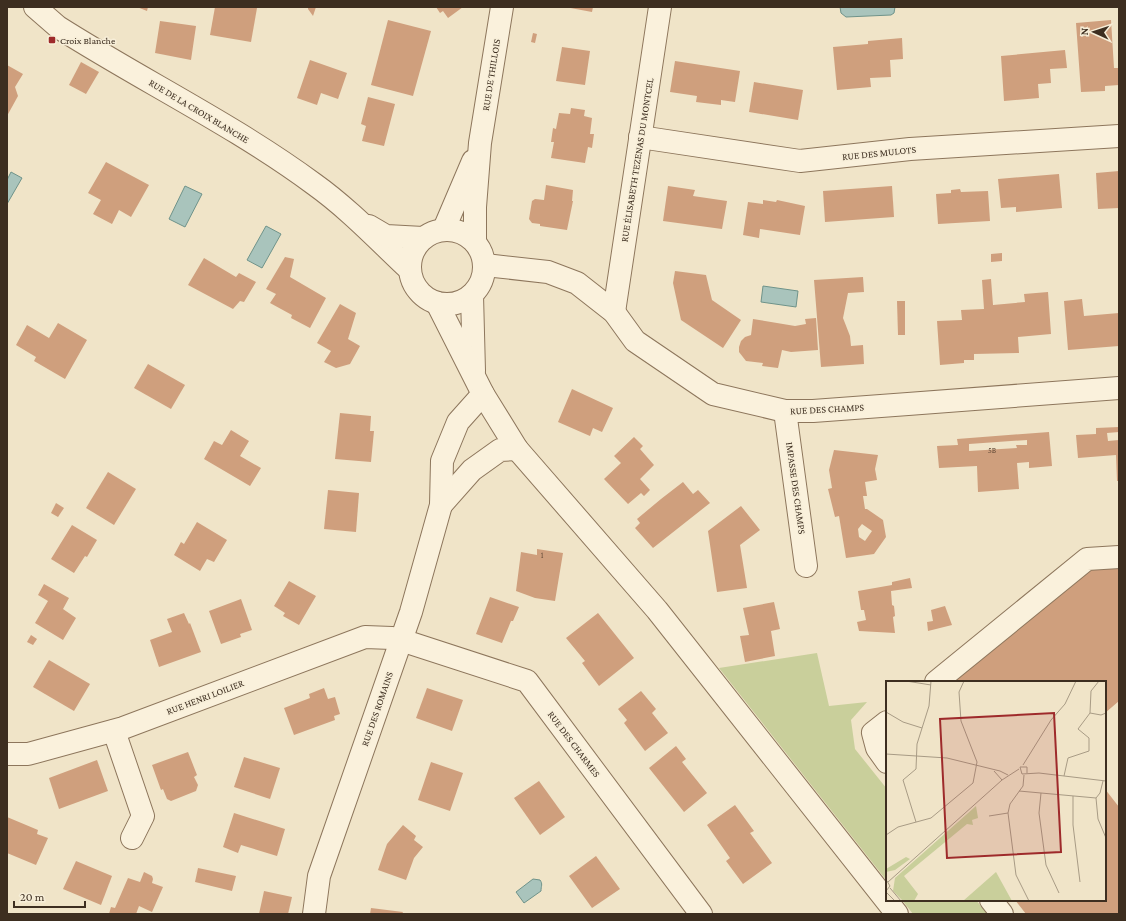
<svg xmlns="http://www.w3.org/2000/svg" width="1126" height="921" font-family="'Crimson Pro',serif">
<style>
.green{fill:#c9cf9b}
.water{fill:#a9c4bc;stroke:#6f938a}
.building{fill:#cf9f7d;fill-rule:evenodd}
.lines{fill:none;stroke-linecap:round;stroke-linejoin:round}
.minor-casing{stroke:#8d765c;stroke-width:24}
.minor{stroke:#faf1dc;stroke-width:22}
.poi-dot{fill:#9e2a2b;stroke:#f7eed8;stroke-width:1.5}
.labels{text-anchor:middle;dominant-baseline:central;stroke-width:3;stroke-linejoin:round;paint-order:stroke}
.number-label{font-size:8px;fill:#624a37}
.poi-label{font-size:10px;fill:#3d2e20;stroke:#f7eed8;text-anchor:start}
.street-label{font-size:10px;fill:#3d2e20;stroke:#f7eed8}
.inset-road{fill:none;stroke:#a89b85;stroke-width:1}
.view{fill:#9e2a2b;fill-opacity:0.15;stroke:#9e2a2b;stroke-width:2}
.inset-edge{fill:none;stroke:#3d2e20;stroke-width:2}
</style>
<rect width="100%" height="100%" fill="#f0e4c8"/>
<g class="green">
<path d="M817,653L829,706L867,702L851,720L855,749L887,789V881L719,668Z"/>
<path d="M902,900H976L987,914H913Z"/>
</g>
<g class="water">
<path d="M840,7H895L894,13L891,15L846,17L841,13Z"/>
<path d="M11,172L22,178L7,204V180Z"/>
<path d="M185,186L202,194L185,227L169,219Z"/>
<path d="M266,226L281,234L262,268L247,260Z"/>
<path d="M763,286L798,291L796,307L761,302Z"/>
<path d="M533,879L540,880C543,884 541,886 541,891L524,903L516,892Z"/>
</g>
<g class="building">
<path d="M137,7H148L147,11Z"/>
<path d="M215,7H249L257,8L251,42L210,35Z"/>
<path d="M308,7H316L313,16L308,9Z"/>
<path d="M436,7H463L448,18L443,11L440,13Z"/>
<path d="M565,7H593L592,12Z"/>
<path d="M388,20L431,31L413,96L371,85Z"/>
<path d="M1111,20L1114,68H1119V85L1105,86V91L1081,92L1076,23Z"/>
<path d="M160,21L196,26L191,60L155,53Z"/>
<path d="M533,33L537,34L535,43L531,42Z"/>
<path d="M902,38L903,59L890,60L891,77L870,78L871,87L837,90L833,47L868,44V41Z"/>
<path d="M562,47L590,51L585,85L556,81Z"/>
<path d="M1065,50L1067,68L1050,69L1051,83L1038,84L1039,98L1004,101L1001,56Z"/>
<path d="M310,60L347,73L338,99L321,93L317,105L297,98Z"/>
<path d="M675,61L740,71L735,102L721,100V105L696,102L697,96L670,92Z"/>
<path d="M81,62L99,72L86,94L69,85Z"/>
<path d="M7,65L23,74L15,87L18,96L7,116Z"/>
<path d="M754,82L803,90L798,120L749,112Z"/>
<path d="M368,97L395,104L384,146L362,141L366,126L361,124Z"/>
<path d="M571,108L585,110L584,116L592,118L590,134H594L592,148L588,147L585,163L551,158L554,142H551L553,128L556,129L559,113L570,114Z"/>
<path d="M106,162L149,185L131,217L119,210L112,224L93,214L101,200L88,193Z"/>
<path d="M1119,171V208L1098,209L1096,173Z"/>
<path d="M1059,174L1062,208L1016,212V207L1001,208L998,179Z"/>
<path d="M546,185L573,190L572,201H573L567,230L540,226V224L532,223L529,219L532,201L535,199L544,200Z"/>
<path d="M668,186L695,190L693,196L727,201L722,229L663,221Z"/>
<path d="M892,186L894,217L825,222L823,191Z"/>
<path d="M960,189L961,192L988,191L990,221L938,224L936,194L951,193V190Z"/>
<path d="M763,200L776,202L777,200L805,206L800,235L760,229L759,238L743,235L748,202L763,204Z"/>
<path d="M1002,253V261L991,262V254Z"/>
<path d="M285,257L294,259L290,277L326,298L310,328L291,318L292,315L270,303L276,294L266,289Z"/>
<path d="M204,258L236,277L239,273L256,282L244,302L240,301L233,309L188,285Z"/>
<path d="M675,271L706,275L712,300L741,320L723,348L681,320L673,283Z"/>
<path d="M863,277L864,292L848,293L843,318L850,336L851,346L863,345L864,364L821,367L814,280Z"/>
<path d="M991,279L993,305L1025,302L1024,294L1048,292L1051,334L1018,337L1019,353L974,354V360H964V363L940,365L937,321L962,320L961,310L984,309L982,280Z"/>
<path d="M1082,299L1084,316L1119,313V346L1068,350L1064,301Z"/>
<path d="M897,301H905V335H898Z"/>
<path d="M340,304L356,313L348,339L360,346L350,364L336,368L324,362L331,351L317,343Z"/>
<path d="M816,318L818,350L791,352L782,350L778,368L762,366L763,363L746,361L739,352V347L741,341L745,337L751,335L753,319L795,326L806,324L805,319Z"/>
<path d="M58,323L87,340L65,379L34,361L36,357L16,345L27,325L49,338Z"/>
<path d="M148,364L185,385L171,409L134,388Z"/>
<path d="M572,389L613,408L602,432L593,428L590,436L558,422Z"/>
<path d="M340,413L371,416L370,431H374L371,462L335,459Z"/>
<path d="M1119,427V432L1107,433L1108,441L1119,440V481H1117L1116,455L1078,458L1076,435L1096,434V428Z"/>
<path d="M231,430L249,441L240,456L261,468L250,486L204,459L214,441L222,445Z"/>
<path d="M1049,432L1052,466L1029,468V462L1017,463L1019,489L978,492L977,466L939,468L937,446L958,445L957,439ZM1027,440V445H1016L1017,448L969,451V444Z"/>
<path d="M634,437L643,446L640,449L654,465L640,479L650,490L644,496L641,493L628,504L604,479L621,463L614,456Z"/>
<path d="M834,450L878,455L875,469L877,480L865,482L867,496H863L865,509H867L883,520L886,537L874,554L846,558L839,516L835,517L828,489L832,488L829,470ZM862,524L872,531L865,541L859,537L858,529Z"/>
<path d="M108,472L136,489L114,525L86,508Z"/>
<path d="M683,482L693,494L698,490L710,503L653,548L635,528L640,523L637,519L661,499Z"/>
<path d="M328,490L359,493L356,532L324,529Z"/>
<path d="M56,503L64,508L58,517L51,513Z"/>
<path d="M741,506L760,530L740,545L747,588L717,592L708,531Z"/>
<path d="M197,522L227,540L214,562L207,559L200,571L174,555L181,542L184,544Z"/>
<path d="M72,525L97,540L87,557L85,556L74,573L51,559Z"/>
<path d="M537,549L563,553L555,601L535,598L516,591L521,552L537,555Z"/>
<path d="M1119,562V701L1105,713V682H954L1089,564Z"/>
<path d="M910,578L912,588L891,591L892,605L894,606L895,616L893,617L895,633L859,631L857,622L866,620L864,610H861L858,591L892,585V582Z"/>
<path d="M289,581L316,596L299,625L283,616L285,613L274,606Z"/>
<path d="M44,584L69,598L63,609L76,618L63,640L35,623L48,601L38,595Z"/>
<path d="M490,597L519,607L513,621H511L502,643L476,634Z"/>
<path d="M241,599L252,630L240,634L241,637L221,644L209,611Z"/>
<path d="M774,602L780,629L771,631L775,656L745,662L740,636L749,635L743,608Z"/>
<path d="M945,606L952,625L928,631L927,622L933,621L931,610Z"/>
<path d="M184,613L189,624L190,623L201,652L159,667L150,640L172,632L167,619Z"/>
<path d="M598,613L634,658L599,686L582,663L585,661L566,638Z"/>
<path d="M31,635L37,639L33,645L27,642Z"/>
<path d="M49,660L90,684L74,711L33,687Z"/>
<path d="M324,688L328,699L335,697L340,714L334,716L335,720L294,735L284,708L310,698L309,694Z"/>
<path d="M427,688L463,700L452,731L416,718Z"/>
<path d="M641,691L656,709L652,713L668,733L645,751L624,723L627,720L618,709Z"/>
<path d="M676,746L686,759L682,762L707,793L684,812L649,768Z"/>
<path d="M188,752L197,775L194,777L198,785L196,791L171,801L167,799L163,789L161,790L152,765Z"/>
<path d="M244,757L280,768L270,799L234,787Z"/>
<path d="M97,760L108,791L59,809L49,778Z"/>
<path d="M431,762L463,773L450,811L418,800Z"/>
<path d="M539,781L565,817L540,835L514,798Z"/>
<path d="M1105,789L1119,807V914H1026L1015,900H1105Z"/>
<path d="M735,805L754,831L750,833L772,863L743,884L726,861L730,858L707,825Z"/>
<path d="M234,813L285,829L277,856L241,845L238,853L223,847Z"/>
<path d="M7,817L38,830L37,834L48,838L36,865L7,853Z"/>
<path d="M403,825L416,836L414,840L423,847L414,858L406,880L378,870L387,844Z"/>
<path d="M596,856L620,889L592,908L569,876Z"/>
<path d="M76,861L112,876L101,905L63,889Z"/>
<path d="M198,868L236,876L232,891L195,882Z"/>
<path d="M144,872L152,876L153,879L152,883L163,887L152,912L139,906L136,914H109L111,907L115,908L128,878L140,882Z"/>
<path d="M264,891L292,897L288,914H259Z"/>
<path d="M371,908L403,912L402,914H370Z"/>
</g>
<g class="lines">
<g class="minor-casing">
<g id="minor">
<path d="M35,7L58,27C143,81 234,125 314,184C349,209 378,240 409,269"/>
<path d="M640,137L800,161L910,149L1119,136"/>
<path d="M369,226L386,236L423,238"/>
<path d="M444,229L473,161"/>
<circle cx="447" cy="267" r="37"/>
<path d="M475,242V207L480,143L502,7"/>
<path d="M485,265L548,272L577,283L614,312L635,341L713,394L785,411H813L908,404L1119,388"/>
<path d="M472,295L474,371"/>
<path d="M437,303L483,394L517,449L657,610L897,914"/>
<path d="M614,312L660,7"/>
<path d="M785,411L806,566"/>
<path d="M441,505L472,470L500,450L517,449"/>
<path d="M936,682L1087,559L1119,557"/>
<path d="M887,722L873,733L877,748L887,762"/>
<path d="M114,731L143,816L132,838"/>
<path d="M7,754H28L123,728L365,637L392,638L401,640L527,681L701,914"/>
<path d="M991,900L1002,914"/>
<path d="M314,914L319,876L411,612L441,505L442,461L458,422L483,394"/>
</g>
</g>
<use href="#minor" class="minor"/>
</g>
<rect class="poi-dot" x="48" y="36" width="8" height="8" rx="2"/>
<g class="labels">
<g class="number-label">
<text x="992" y="450">5B</text>
<text x="542" y="555">1</text>
</g>
<g class="poi-label">
<text x="60" y="40">Croix Blanche</text>
</g>
<g class="street-label">
<text transform="translate(491 75) rotate(-81)">RUE DE THILLOIS</text>
<text transform="translate(199 111) rotate(31)">RUE DE LA CROIX BLANCHE</text>
<text transform="translate(879 153) rotate(-6)">RUE DES MULOTS</text>
<text transform="translate(637 160) rotate(-81)">RUE ÉLISABETH TEZENAS DU MONTCEL</text>
<text transform="translate(827 409) rotate(-3)">RUE DES CHAMPS</text>
<text transform="translate(796 488) rotate(82)">IMPASSE DES CHAMPS</text>
<text transform="translate(205 697) rotate(-21)">RUE HENRI LOILIER</text>
<text transform="translate(377 709) rotate(-71)">RUE DES ROMAINS</text>
<text transform="translate(574 744) rotate(53)">RUE DES CHARMES</text>
</g>
</g>
<g transform="translate(886 681)">
<rect width="220" height="220" fill="#f0e4c8"/>
<path d="M90,125L92,137L86,139L87,144L81,143L18,195L32,213L28,220H17L7,210L9,197ZM20,176L24,178L9,189L0,191V188ZM110,191L126,220H77Z" fill="#c9cf9b"/>
<path class="inset-road" d="M20,0L45,4M0,31L17,41L36,47M204,32L215,34L220,32M0,73L61,77L114,90L122,94M137,84L165,39L179,23L190,0M108,90L116,99M141,92V86H134L136,93L153,92L220,100M138,94L137,105L124,123L122,132L130,194L143,220M178,95L182,77L203,70V57L192,48L204,32L205,10L213,0M217,100L214,112L210,117L212,138L220,157M133,110L210,117M155,112L153,132L160,184L173,212M187,115V144L194,201M103,135L122,132M30,141L17,99L30,88L31,63L43,25L45,0M0,154L12,146L45,137L87,102L91,81L75,40L73,11L78,0M2,201L116,99L133,88M4,207L15,220M0,210L4,205L1,200M0,211L9,220"/>
<path class="view" d="M168,32L175,171L61,177L54,38Z"/>
<rect width="220" height="220" class="inset-edge"/>
</g>
<rect width="1126" height="921" fill="none" stroke="#3d2e20" stroke-width="16"/>
<g transform="translate(1094 32) rotate(273)" stroke="#f7eed8" stroke-width="3" paint-order="stroke">
<path d="M0-3L7 15L0 10L-7 15Z" fill="#3d2e20"/>
<text y="-6" font-size="11" font-weight="bold" text-anchor="middle" fill="#3d2e20">N</text>
</g>
<path d="M14 901v6h71v-6" fill="none" stroke="#3d2e20" stroke-width="2"/>
<text x="20" y="901" font-size="12" fill="#3d2e20" stroke="#f7eed8" stroke-width="3" paint-order="stroke">20 m</text>
</svg>
